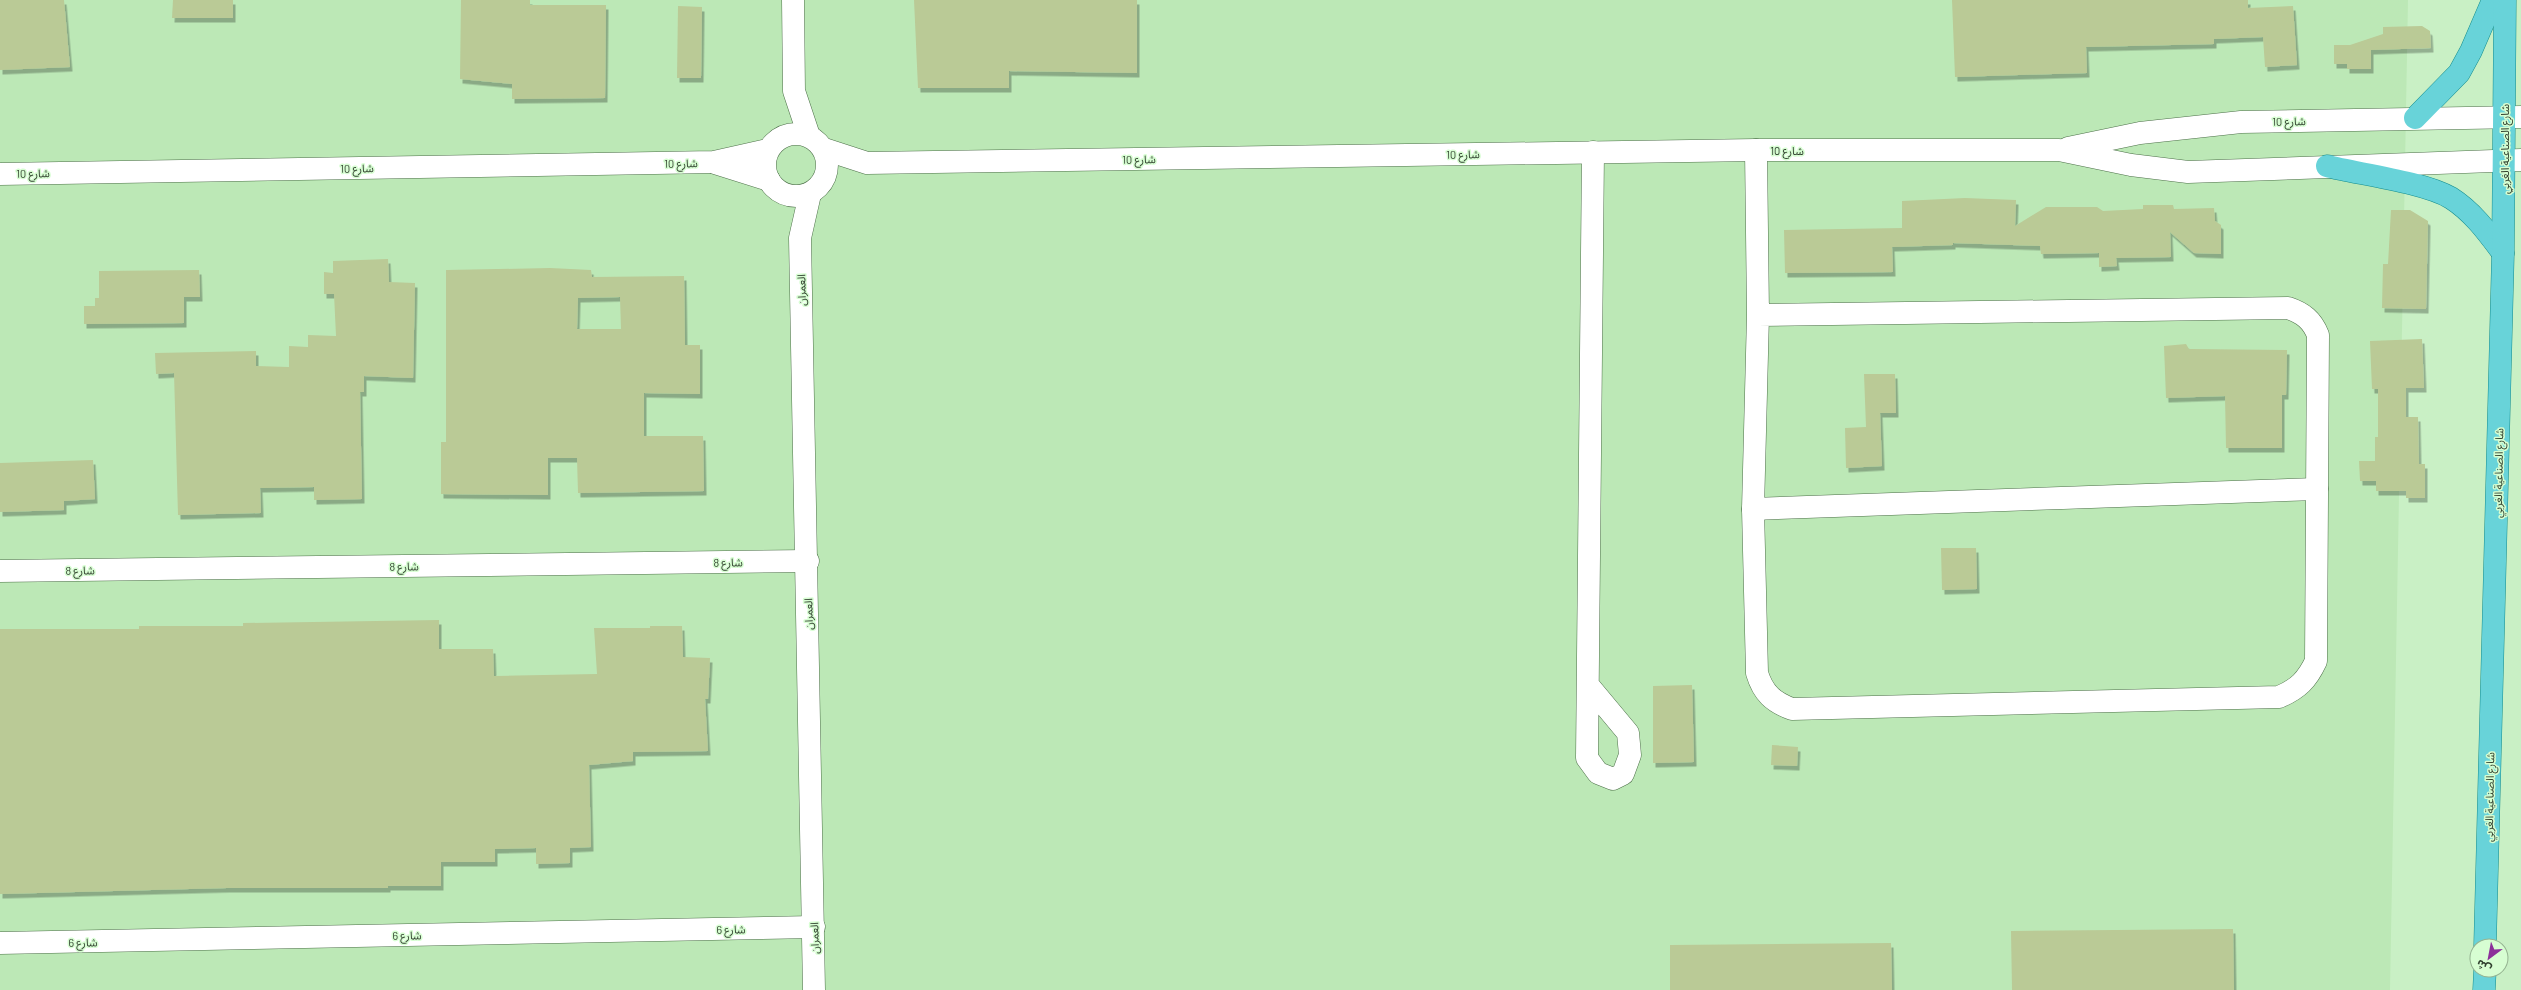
<svg xmlns="http://www.w3.org/2000/svg" width="2521" height="990" font-family="Barlow,'Noto Sans Arabic',sans-serif">
<style>
.built{fill:#bce8b6}
.building{fill:#baca96;fill-rule:evenodd;filter:url(#shadow)}
.lines{fill:none;stroke-linecap:round;stroke-linejoin:round}
.minor-casing{stroke:#4d7049;stroke-width:23}
.major-casing{stroke:#148d8e;stroke-width:23}
.minor{stroke:#fff;stroke-width:22}
.major{stroke:#68d3d9;stroke-width:22}
.labels{text-anchor:middle;dominant-baseline:central;stroke-width:3;stroke-linejoin:round;paint-order:stroke}
.street-label{font-size:11px;fill:#324230;stroke:#d7fed2}
</style>
<defs>
<filter id="shadow"><feDropShadow dx="2.5" dy="4.5" stdDeviation="0" flood-color="#0004"/></filter>
</defs>
<rect width="100%" height="100%" fill="#c9f0c5"/>
<path class="built" d="M0,0H2408L2390,990H0Z"/>
<g class="building">
<path d="M0,0H64L70,67L0,70Z"/>
<path d="M173,0H233V18H172Z"/>
<path d="M461,0H530V5H606L605,98L512,99V84L460,79Z"/>
<path d="M914,0H1137V73L1009,71V88H918Z"/>
<path d="M1952,0H2248V8L2293,6L2297,65L2265,67L2263,37L2214,39V44L2086,47L2087,73L1955,77Z"/>
<path d="M678,6L702,7L701,78H677Z"/>
<path d="M2422,26L2430,31L2431,48L2371,50V69H2347V64H2334V45H2350L2383,34V27Z"/>
<path d="M1965,198L2016,200L2015,226L2046,207H2097L2103,211L2143,209V205H2173L2174,209L2214,208L2215,221L2221,225V254L2194,253L2170,232L2171,257L2116,258L2117,266L2099,267V253L2041,254L2040,246L1953,243V245L1892,247L1893,272L1785,273L1784,230L1902,228V201Z"/>
<path d="M2391,210H2410L2428,221L2426,309L2382,308L2383,264H2388Z"/>
<path d="M388,259L389,282L415,283L413,378L364,376V392H360L362,499L314,500V487L260,488L261,513L178,515L174,373L156,374L155,353L256,351V366L289,367V346L308,347V335L336,336L334,294H324V272L333,273V261Z"/>
<path d="M550,268L591,270L592,277L684,276L685,345H700V394L644,393V436H703L704,491L578,493L577,458H548V495L441,494V442H446V270ZM620,297L621,329H577L578,298Z"/>
<path d="M199,270L200,297H184V323L84,324V306H95V298H99V271Z"/>
<path d="M2422,339L2424,388H2406V417H2418L2419,464H2425V498H2406V491H2376V481H2360L2359,461H2375V437H2378V389H2372L2370,341Z"/>
<path d="M2186,344L2189,349L2287,350L2286,395H2282V448H2226L2225,396L2166,398L2164,346Z"/>
<path d="M1864,374H1895L1896,413H1880L1882,466L1846,468L1845,428L1866,427Z"/>
<path d="M93,460L95,499L64,501V510L0,512V463Z"/>
<path d="M1941,548H1976L1977,589L1942,590Z"/>
<path d="M439,620V649H493L494,676L597,674L594,628H650V626H682L683,657L710,658L708,699H705L708,751L633,752V761L589,765L591,847L570,848V863L536,864V848L495,849V862H441V886H388V888H227L0,894V629H139V626H243V623Z"/>
<path d="M1692,685L1694,762L1653,763V686Z"/>
<path d="M1772,745L1798,747L1797,766L1771,765Z"/>
<path d="M2233,929L2234,990H2012L2011,931Z"/>
<path d="M1891,943L1892,990H1670V945Z"/>
</g>
<g class="lines">
<g class="minor-casing">
<g id="minor">
<path d="M793,0L794,91L809,136"/>
<circle cx="796" cy="165" r="31"/>
<path d="M2068,148L2140,133L2241,122L2521,117"/>
<path d="M824,149L867,163L1756,150H2059L2131,165L2188,172L2521,160"/>
<path d="M1756,150L1758,315L1753,509L1757,673C1763,693 1773,702 1792,709L2279,697C2298,689 2307,680 2316,661L2318,335C2312,320 2303,313 2288,308L1758,315"/>
<path d="M715,163L769,180"/>
<path d="M0,174L714,162L768,150"/>
<path d="M810,194L800,238L814,990"/>
<path d="M1753,509L2317,489"/>
<path d="M0,571L808,561"/>
<path d="M1588,685L1628,733L1630,755L1623,774L1613,779L1598,773L1587,758L1593,152"/>
<path d="M0,943L814,927"/>
</g>
</g>
<g class="major-casing">
<g id="major">
<path d="M2415,118L2459,73L2471,51L2493,0"/>
<path d="M2327,166C2359,174 2424,182 2451,198C2473,212 2488,233 2503,253"/>
<path d="M2485,946L2503,253L2505,0"/>
<path d="M2484,990L2485,970"/>
</g>
</g>
<use href="#minor" class="minor"/>
<use href="#major" class="major"/>
</g>
<g class="labels">
<g class="street-label">
<text transform="translate(2289 121) rotate(-1)">شارع 10</text>
<text transform="translate(2504 149) rotate(-90)">شارع الصناعية الغربي</text>
<text x="1787" y="150">شارع 10</text>
<text transform="translate(1463 154) rotate(-1)">شارع 10</text>
<text transform="translate(1139 159) rotate(-1)">شارع 10</text>
<text transform="translate(681 163) rotate(-1)">شارع 10</text>
<text transform="translate(357 168) rotate(-1)">شارع 10</text>
<text transform="translate(33 173) rotate(-1)">شارع 10</text>
<text transform="translate(801 290) rotate(-91)">العمران</text>
<text transform="translate(2498 473) rotate(-89)">شارع الصناعية الغربي</text>
<text transform="translate(728 562) rotate(-1)">شارع 8</text>
<text transform="translate(404 566) rotate(-1)">شارع 8</text>
<text transform="translate(80 570) rotate(-1)">شارع 8</text>
<text transform="translate(808 614) rotate(-91)">العمران</text>
<text transform="translate(2489 797) rotate(-89)">شارع الصناعية الغربي</text>
<text transform="translate(731 929) rotate(-1)">شارع 6</text>
<text transform="translate(407 935) rotate(-1)">شارع 6</text>
<text transform="translate(814 938) rotate(-91)">العمران</text>
<text transform="translate(83 942) rotate(-1)">شارع 6</text>
</g>
</g>
<g transform="translate(2489 958) rotate(212)"><circle r="19" fill="#d7fed2" stroke="#95b391"/>
<path d="M0-3L7 15L0 10L-7 15Z" fill="#8c309a"/>
<text y="-6" font-size="11" font-weight="bold" text-anchor="middle" fill="#324230">ش</text>
</g>
</svg>
